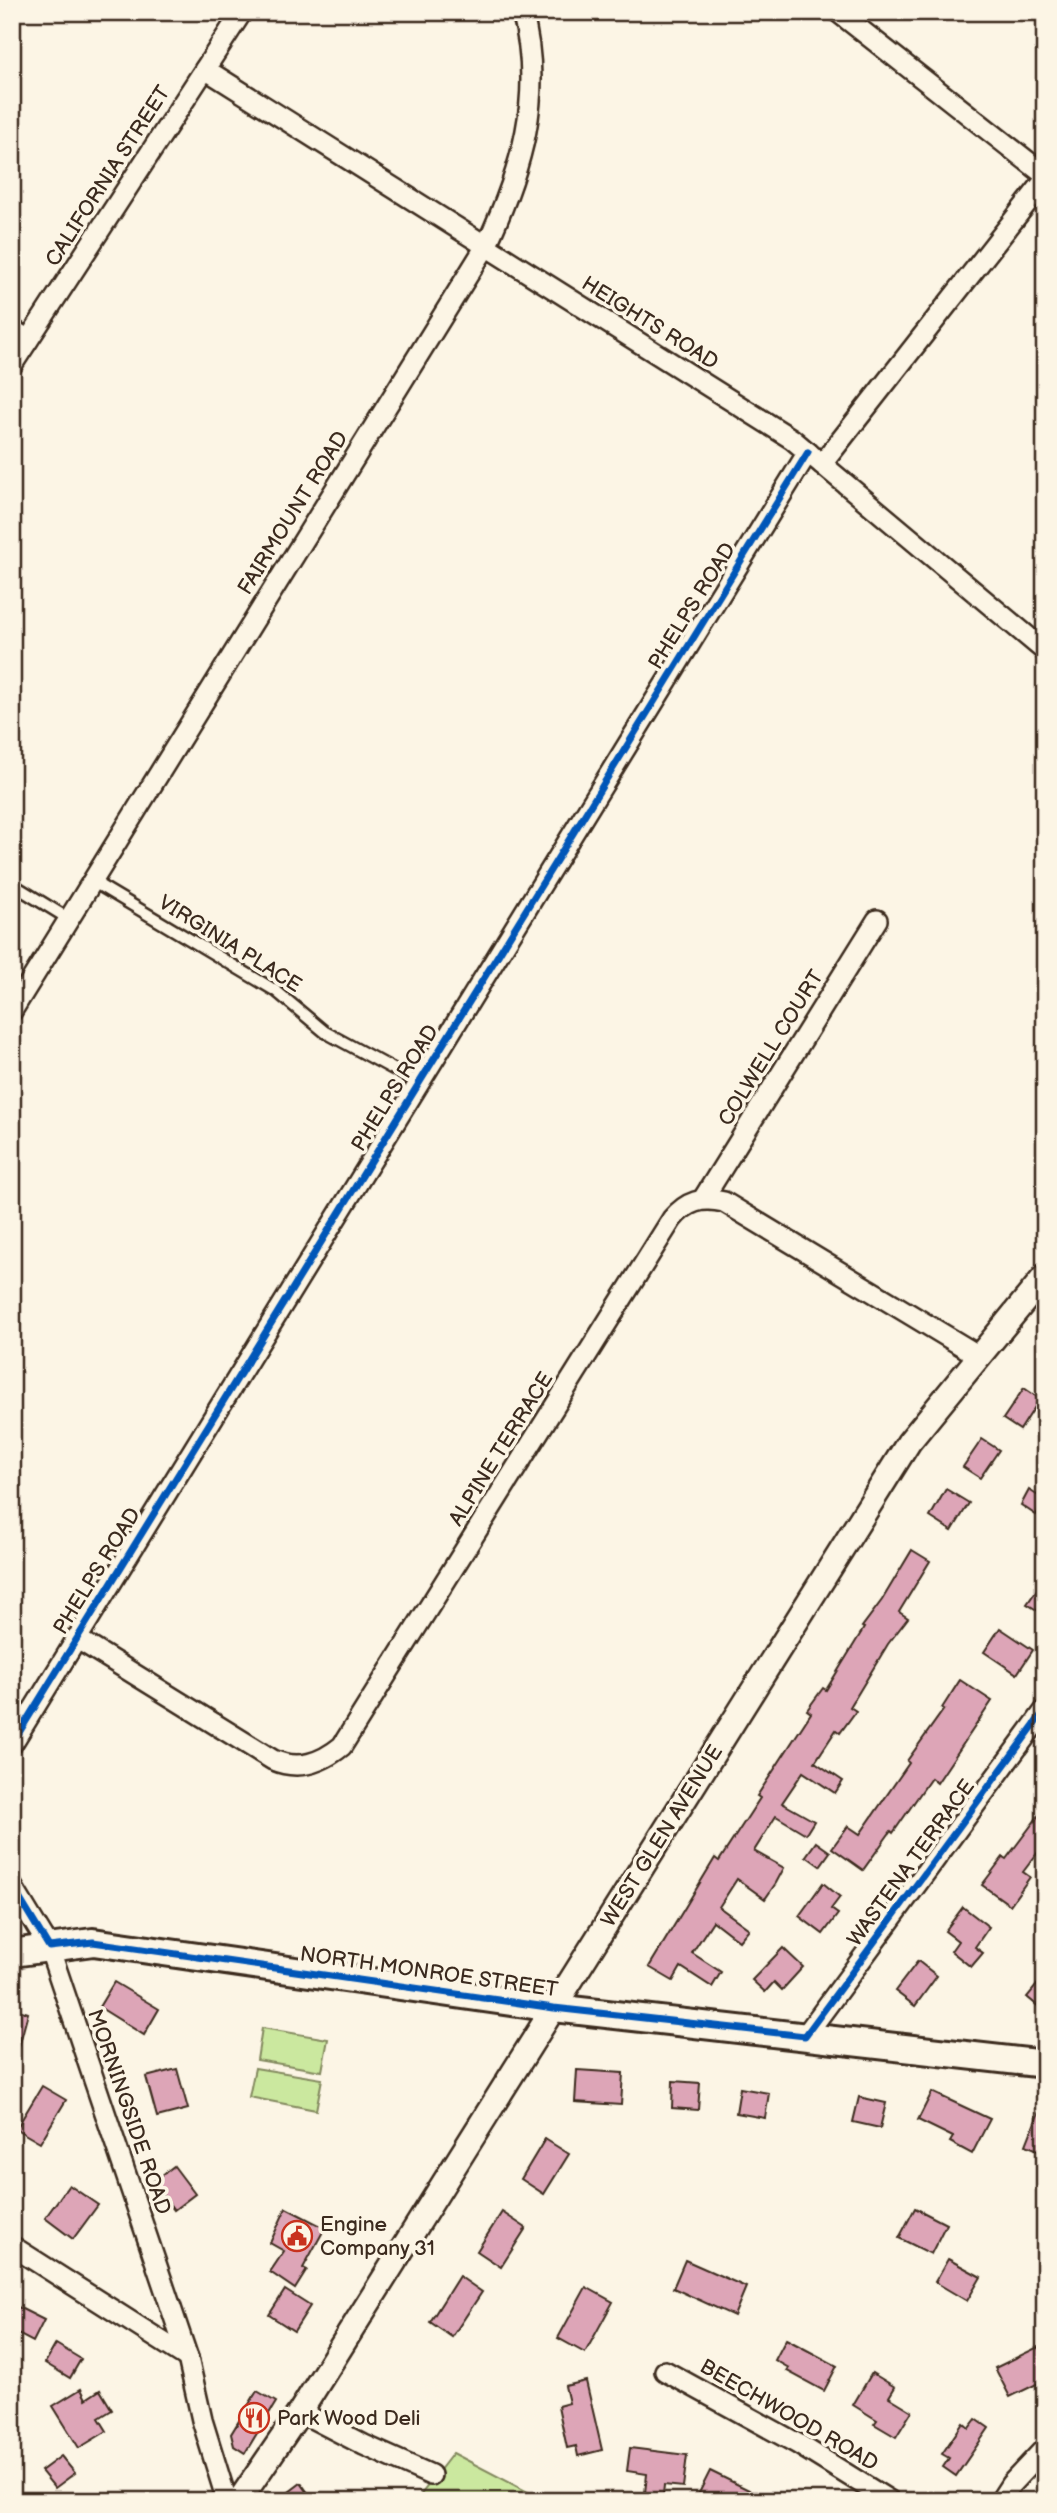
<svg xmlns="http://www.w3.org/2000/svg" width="1057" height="2513" font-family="'Balsamiq Sans',sans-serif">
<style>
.green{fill:#cbe89f;stroke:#83895e;stroke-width:2}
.building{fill:#dda5b7;stroke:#3b2a1e;stroke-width:2}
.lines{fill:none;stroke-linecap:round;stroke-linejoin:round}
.service-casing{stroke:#3b2a1e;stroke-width:15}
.minor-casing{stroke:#3b2a1e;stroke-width:24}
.tertiary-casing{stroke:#3b2a1e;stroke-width:28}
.secondary-casing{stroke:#3b2a1e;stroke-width:32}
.service{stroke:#fcf5e5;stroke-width:10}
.minor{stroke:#fcf5e5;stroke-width:19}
.tertiary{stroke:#fcf5e5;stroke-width:23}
.secondary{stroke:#fcf5e5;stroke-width:26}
.cycleway-casing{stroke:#fcf5e5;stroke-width:11}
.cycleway{stroke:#0057b8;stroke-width:7}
.labels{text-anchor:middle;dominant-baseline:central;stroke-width:7;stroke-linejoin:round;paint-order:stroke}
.street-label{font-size:21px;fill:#3b2a1e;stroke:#fcf5e5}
.poi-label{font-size:21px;fill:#3b2a1e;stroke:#fcf5e5;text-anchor:start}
</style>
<rect width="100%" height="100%" fill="#fcf5e5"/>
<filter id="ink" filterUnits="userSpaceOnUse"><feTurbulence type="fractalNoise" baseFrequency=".0143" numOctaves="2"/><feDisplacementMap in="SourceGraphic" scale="14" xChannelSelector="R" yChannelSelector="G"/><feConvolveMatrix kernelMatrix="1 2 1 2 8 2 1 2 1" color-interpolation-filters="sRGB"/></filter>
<g filter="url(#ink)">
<g class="green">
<path d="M262,2028L328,2039L322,2071L257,2060Z"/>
<path d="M255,2068L322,2079L316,2110L249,2097Z"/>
<path d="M453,2453L545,2501H416Z"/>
</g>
<g class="building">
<path d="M1024,1388L1040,1399L1020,1430L1003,1419Z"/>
<path d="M982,1439L999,1450L980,1478L963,1467Z"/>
<path d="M946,1489L969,1503L952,1531L930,1517Z"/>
<path d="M1029,1490L1045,1500L1036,1515L1021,1505Z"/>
<path d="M912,1550L930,1561L899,1612L908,1618L888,1644L850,1707L856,1711L840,1733L836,1730L815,1762L843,1781L835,1793L803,1772L782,1803L814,1821L806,1834L776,1816L754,1851L784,1868L776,1883L765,1899L737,1879L719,1907L749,1929L739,1941L713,1921L692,1953L721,1972L712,1987L681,1967L673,1981L649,1967L715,1858L719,1861L760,1798L757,1796L811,1713L807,1710L823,1688L826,1690L864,1628L862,1627L882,1600Z"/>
<path d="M1045,1578V1615L1027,1604Z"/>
<path d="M1000,1628L1033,1650L1017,1674L984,1652Z"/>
<path d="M960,1680L992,1701L937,1783L931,1778L893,1833L891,1831L863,1870L832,1848L848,1826L860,1834L909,1763L907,1761L944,1709L942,1708Z"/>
<path d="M1045,1807V1843L1023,1872L1030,1877L1010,1905L982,1885L1003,1857L1006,1859Z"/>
<path d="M816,1842L830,1852L820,1866L806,1856Z"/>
<path d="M823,1883L840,1897L831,1909L838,1914L823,1934L799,1916Z"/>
<path d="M963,1907L989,1927L975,1947L983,1953L971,1967L951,1951L958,1941L945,1931Z"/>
<path d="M783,1948L803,1967L782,1990L774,1982L765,1992L752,1980Z"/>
<path d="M918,1961L937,1976L915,2006L895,1991Z"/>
<path d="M1045,1975V2012L1027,1997Z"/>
<path d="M114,1982L159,2009L144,2035L99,2007Z"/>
<path d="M12,2008L28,2013L17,2054L12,2053Z"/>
<path d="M177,2069L188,2109L157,2117L146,2077Z"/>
<path d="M577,2070L623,2073L621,2105L575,2102Z"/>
<path d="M673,2081L700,2083L698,2110L672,2108Z"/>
<path d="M42,2086L66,2100L40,2143L16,2129Z"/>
<path d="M740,2088L769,2093L765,2118L736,2113Z"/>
<path d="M932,2092L990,2119L972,2154L950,2142L953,2137L918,2120Z"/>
<path d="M859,2097L886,2103L880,2128L853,2122Z"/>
<path d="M1044,2099H1045V2153L1026,2145Z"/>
<path d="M545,2139L569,2154L544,2194L521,2179Z"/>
<path d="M174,2166L195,2194L174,2210L153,2182Z"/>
<path d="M69,2185L98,2205L73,2239L45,2218Z"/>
<path d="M286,2208L325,2228L303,2268L307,2270L295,2289L270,2272L284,2251L270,2243Z"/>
<path d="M915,2208L946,2224L931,2254L899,2238Z"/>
<path d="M502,2212L526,2228L501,2267L477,2251Z"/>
<path d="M948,2259L981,2277L967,2301L935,2282Z"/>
<path d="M685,2260L746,2287L734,2316L673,2288Z"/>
<path d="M459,2276L482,2292L452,2337L430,2322Z"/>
<path d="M586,2287L613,2302L585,2353L558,2338Z"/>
<path d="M285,2290L310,2306L294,2331L269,2315Z"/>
<path d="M12,2304L44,2320L33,2342L12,2331Z"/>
<path d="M786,2339L837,2366L824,2391L787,2371L789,2368L775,2360Z"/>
<path d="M56,2344L81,2359L70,2378L45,2363Z"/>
<path d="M1038,2347L1045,2361V2380L1010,2397L995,2368Z"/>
<path d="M872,2373L895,2387L889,2397L912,2411L896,2437L874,2424L877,2420L853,2405Z"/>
<path d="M586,2381L602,2450L578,2456L576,2446L567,2448L558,2406L569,2403L565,2386Z"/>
<path d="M81,2389L86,2399L100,2390L112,2410L99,2418L107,2431L79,2448L53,2406Z"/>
<path d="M257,2391L276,2402L245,2453L234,2446L231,2434Z"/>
<path d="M976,2419L989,2428L956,2476L943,2467L949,2458L942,2454L963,2423L969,2428Z"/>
<path d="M630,2448L687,2455L683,2487L664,2485L663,2495L645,2493L647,2474L627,2471Z"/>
<path d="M61,2456L75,2473L55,2488L41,2471Z"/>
<path d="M710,2471L749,2490L744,2501H695Z"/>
<path d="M301,2483L314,2501H277Z"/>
</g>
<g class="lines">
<g class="service-casing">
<g id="service">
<path d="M92,881L276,991L325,1032L419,1083"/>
<path d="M12,884L69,919"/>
</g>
</g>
<g class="minor-casing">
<g id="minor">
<path d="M838,12L1045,175"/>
<path d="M205,69L792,439L1045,651"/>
<path d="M12,329L28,340"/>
<path d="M12,365L242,12"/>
<path d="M822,464L1045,180"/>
<path d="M12,1011L486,246C521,171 545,95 522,12"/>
<path d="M703,1199L877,920"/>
<path d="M76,1638L273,1760C299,1771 321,1763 342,1746L672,1219C687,1201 702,1197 724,1202L979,1356"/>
<path d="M12,1744L808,452"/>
<path d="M12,1886L49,1947L188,2358L202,2420L227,2501"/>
<path d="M805,2036L1045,1710"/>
<path d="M12,2246L188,2358"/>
<path d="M665,2371L798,2444L890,2501"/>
<path d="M300,2412L364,2445L431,2475"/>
<path d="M1000,2501L1011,2484L1045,2448"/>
</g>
</g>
<g class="tertiary-casing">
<path id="tertiary" d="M239,2501L300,2412L909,1442L1045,1276"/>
</g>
<g class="secondary-casing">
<path id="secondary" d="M12,1953L93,1942L554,2008L1045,2064"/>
</g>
<use href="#service" class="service"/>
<use href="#minor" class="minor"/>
<use href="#tertiary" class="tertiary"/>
<use href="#secondary" class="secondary"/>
<g class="cycleway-casing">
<g id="cycleway">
<path d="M12,1744L808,452"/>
<path d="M12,1886L49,1947L93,1942L554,2008L805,2036L1045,1710"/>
</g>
</g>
<use href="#cycleway" class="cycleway"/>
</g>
</g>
<defs>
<g id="civic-ring" transform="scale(1.575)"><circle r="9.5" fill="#fcf5e5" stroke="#c8321e" stroke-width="1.5"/><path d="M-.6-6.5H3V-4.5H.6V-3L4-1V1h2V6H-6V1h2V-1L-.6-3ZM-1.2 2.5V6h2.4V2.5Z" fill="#c8321e"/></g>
<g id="restaurant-ring" transform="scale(1.575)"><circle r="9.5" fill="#fcf5e5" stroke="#c8321e" stroke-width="1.5"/><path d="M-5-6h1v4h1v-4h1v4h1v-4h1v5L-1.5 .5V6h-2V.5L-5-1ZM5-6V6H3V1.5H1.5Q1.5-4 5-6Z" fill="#c8321e"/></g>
</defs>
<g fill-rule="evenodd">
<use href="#civic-ring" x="297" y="2236"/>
<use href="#restaurant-ring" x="254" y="2418"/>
</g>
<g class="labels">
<g class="street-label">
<text transform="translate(108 176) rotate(-57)">CALIFORNIA STREET</text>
<text transform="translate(650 323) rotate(32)">HEIGHTS ROAD</text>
<text transform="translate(293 513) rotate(-58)">FAIRMOUNT ROAD</text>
<text transform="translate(692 606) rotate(-58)">PHELPS ROAD</text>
<text transform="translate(230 944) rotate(32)">VIRGINIA PLACE</text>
<text transform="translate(771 1048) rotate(-58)">COLWELL COURT</text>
<text transform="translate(395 1088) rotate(-58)">PHELPS ROAD</text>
<text transform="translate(501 1449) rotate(-58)">ALPINE TERRACE</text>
<text transform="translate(97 1571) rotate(-58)">PHELPS ROAD</text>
<text transform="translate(662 1836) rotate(-58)">WEST GLEN AVENUE</text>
<text transform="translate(911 1863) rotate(-54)">WASTENA TERRACE</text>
<text transform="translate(429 1972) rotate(8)">NORTH MONROE STREET</text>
<text transform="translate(129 2112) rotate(71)">MORNINGSIDE ROAD</text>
<text transform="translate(789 2415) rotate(30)">BEECHWOOD ROAD</text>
</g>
<g class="poi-label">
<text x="320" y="2224">Engine<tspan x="320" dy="24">Company 31</tspan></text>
<text x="277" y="2418">Park Wood Deli</text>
</g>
</g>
<rect width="1057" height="2513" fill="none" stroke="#fcf5e5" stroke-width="42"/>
<rect x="21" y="21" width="1015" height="2471" fill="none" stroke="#3b2a1e" stroke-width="2.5" filter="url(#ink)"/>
</svg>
